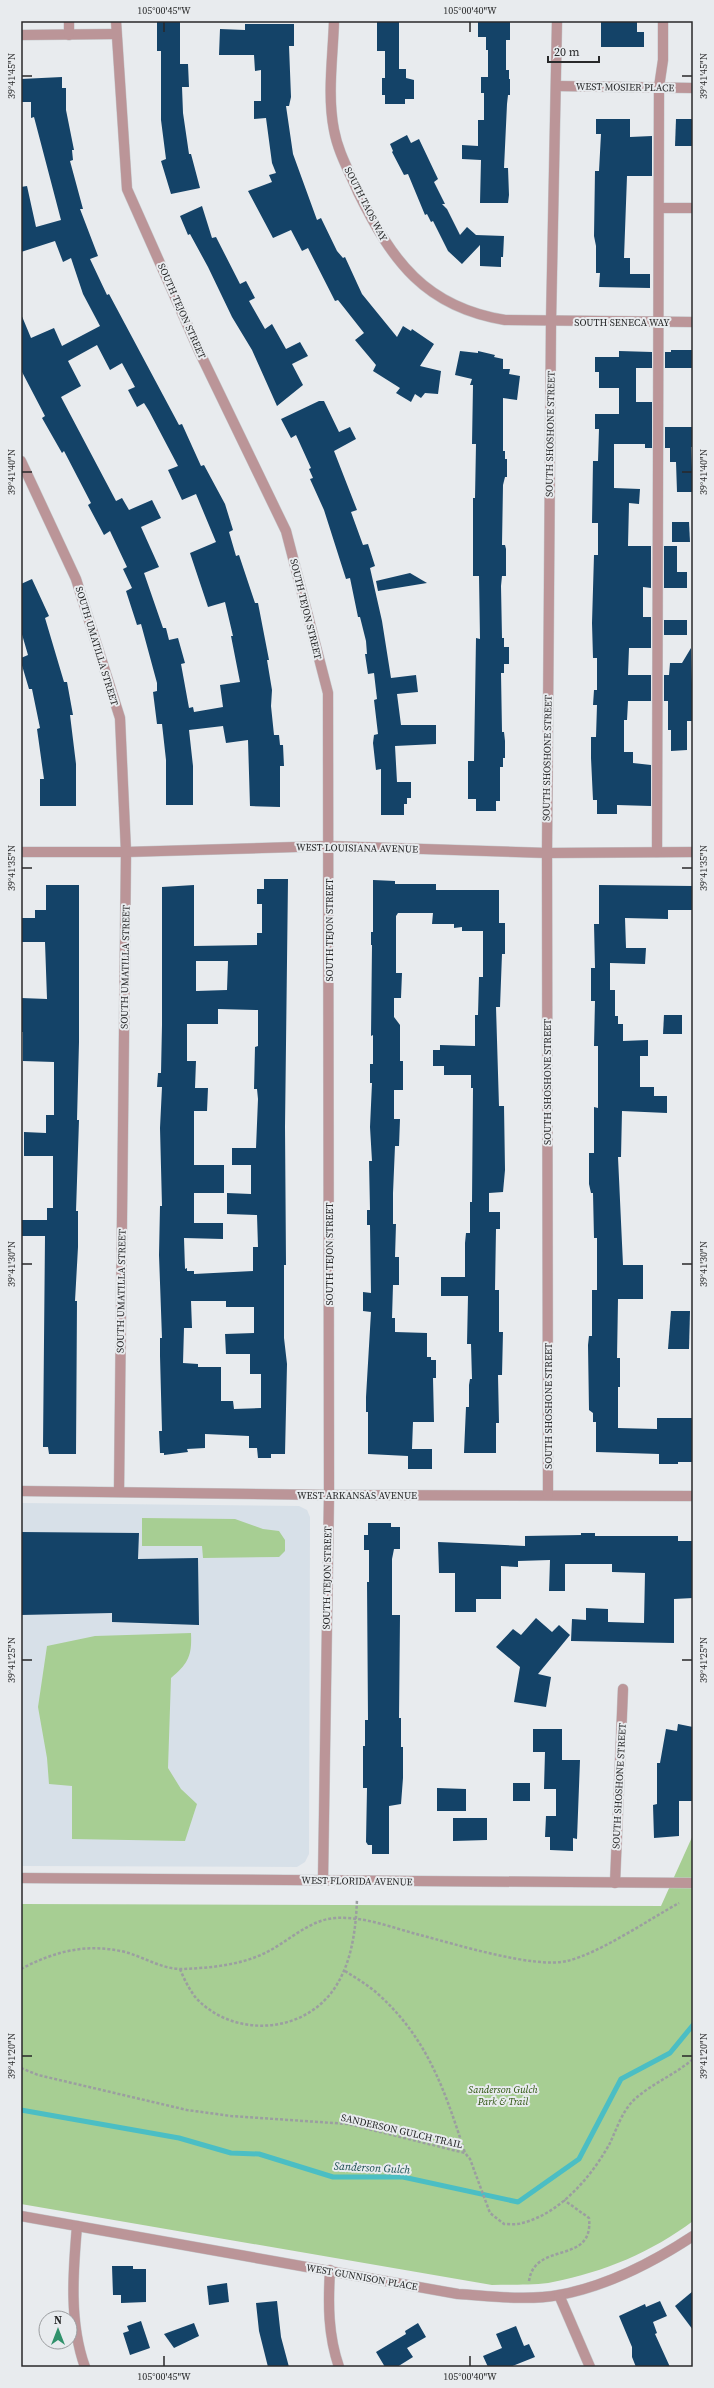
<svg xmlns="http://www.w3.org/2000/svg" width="714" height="2388" font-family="'Source Serif 4',serif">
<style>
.built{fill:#d7e0e8}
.green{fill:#a7ce93}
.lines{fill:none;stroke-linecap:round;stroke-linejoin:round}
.stream{stroke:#4bbec4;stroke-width:5}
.building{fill:#144368;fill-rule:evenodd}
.minor-casing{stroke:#c5c8cb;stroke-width:11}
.path{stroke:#9b9ea0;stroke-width:2.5;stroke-dasharray:3 2;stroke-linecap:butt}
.minor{stroke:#bb9598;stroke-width:10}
.ticks{fill:none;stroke:#28292a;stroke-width:1.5}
.labels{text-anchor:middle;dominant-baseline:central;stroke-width:4;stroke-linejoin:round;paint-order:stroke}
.street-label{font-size:10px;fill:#28292a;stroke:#e8ebee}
.park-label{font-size:10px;font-style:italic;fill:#284f09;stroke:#e8ebee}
.water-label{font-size:11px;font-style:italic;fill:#174a4d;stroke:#e8ebee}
.neatline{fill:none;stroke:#28292a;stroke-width:1.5}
.ticks-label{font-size:10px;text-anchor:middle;fill:#28292a}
</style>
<rect width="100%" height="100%" fill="#e8ebee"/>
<path class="built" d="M21,1503L299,1506L307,1510L310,1517L309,1854L305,1862L297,1867L21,1866Z"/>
<g class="green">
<path d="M142,1518L235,1519L263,1529L279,1531L285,1540V1551L279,1557L203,1558L202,1546H142Z"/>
<path d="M191,1633C192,1655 189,1663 171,1678L168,1768L181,1789L197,1804L185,1841L72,1839V1786L49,1784L47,1758L38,1707L47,1646L95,1636Z"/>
<path d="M693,1835V2221C652,2252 604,2272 553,2282C534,2286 512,2284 492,2285L21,2204V1904L661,1906Z"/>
</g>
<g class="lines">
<path class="stream" d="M21,2110L179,2138L231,2153L259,2154L333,2177H403L518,2202L579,2159L621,2079L670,2053L693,2025"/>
</g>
<g class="building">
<path d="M157,21H180V64H188L189,87H182L183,113L189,154H191L200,188L171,194L161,161L166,159L161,120V51H157Z"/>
<path d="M510,21V40H506V70H509V79H510V95H508L507,104L504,168H508L509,195L508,203H480L481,160L462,159V145L478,146V120H484V93H481V77H488V50H486V37H478V22Z"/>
<path d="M601,21H637V32H644V47H601Z"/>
<path d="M377,22H399V69H406V78L414,80V99H405V104H385V95H382V78H385V51H377Z"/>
<path d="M245,24H294V46H289L291,97L289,106H286L293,154L317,220L321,218L337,251L343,258L345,257L362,294L397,337L403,326L411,331L412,329L434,344L420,366L441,371L438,394L425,393L421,398L415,394L411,402L396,393L400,388L373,371L376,365L355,340L364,333L338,300L335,301L308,248L302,251L291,230L273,238L248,191L272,182L269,175L276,173L272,163L266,118L254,119V101H261V70L255,71L254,55H219L220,29L245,30Z"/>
<path d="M62,77V88H66V110L74,150H72L73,160L70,161L83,209H80L98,256L90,259L107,295L109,294L179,425L182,424L201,466L204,465L225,504L233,530L229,532L236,556L239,555L255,603H258L269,660H267L272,690L271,706L274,735H279L280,745H283L284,766H280V807L250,806L248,740L226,743L223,726L189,730L193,766V805H166V760L162,724H157L153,692L157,691V683L141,624L137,625L126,591L132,588L123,569L127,567L110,531L104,535L88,505L91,503L64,451L62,453L42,418L45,416L21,370V314L31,338L54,328L62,346L100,326L83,294L71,258L63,262L55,241L21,252V187L27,186L36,227L61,220L34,117L31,118V102H21V79ZM97,345L110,370L122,363L135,387L128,390L137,407L144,403L149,411L178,466L168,470L182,500L196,494L216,542L190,553L208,607L225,602L233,636H231L240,682L220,685L223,707L194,712L193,707L189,708L181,664L185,663L178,638L169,640L166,628H163L144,573L159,567L141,527L161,518L152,500L129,510L122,498L116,501L61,397L81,386L68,361Z"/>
<path d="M596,119H630V137L652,136V176H627L624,258H630V274H650V288L599,287L600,273H596V246L594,236L595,171H599L601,134H596Z"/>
<path d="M676,119H693V146H675Z"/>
<path d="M407,135L411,143L419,139L438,179L434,182L445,204H442L447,209L460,235L467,227L476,235L504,236L503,257H501V267L480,266V245L462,264L448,251L433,221L431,222L427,214L425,215L408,174L404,175L392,152L393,151L390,144Z"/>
<path d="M202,206L212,238L216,237L240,284L246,281L255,298L249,301L265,329L272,324L286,349L300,342L308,356L292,364L303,385L277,406L252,350L232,317L208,267L190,234L188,235L180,216Z"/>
<path d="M671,350H692V368H665V352H671Z"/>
<path d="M460,351L478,353V351L495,355L494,357L503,359V369H510L509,374L520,376L517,400L503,398V451H505V459H507V477H505L503,485L502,545H505L506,549V576H502L501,586L502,638H504V647H509V664H504V673H501L502,732H504L505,741V758H503V767H500V801H496V811H476V799H468V761H474L476,638L480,639L479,576H473V498H475L476,444H472L473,385H470L472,379L455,375Z"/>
<path d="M619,351L652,352V368H636V402H652V448H645V444H614V488L640,489L639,504L629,503L628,546H651V588L643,587V617H651V648H629L628,675H651V701H628L627,720H624V752H633V763L651,765V806L617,805V814H597V800H593L591,758V737H596L597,705H593L594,690H597V658H593L592,623L594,555H598V523H592L593,461H598L599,429H595V414H619V388H599V372H595V357H619Z"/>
<path d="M319,401H324L339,432L350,427L356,439L334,451L357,510L351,512L363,545L368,544L375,566L370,568L382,621L391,678L416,675L418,692L397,694L401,725H436V744L395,746L397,782H411V798H407V804H404V815H381V769L376,770L373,743L374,735L378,734L374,700L377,699L374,673L368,674L365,654H367L366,641L360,617H358L350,578L346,579L324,510L310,479L313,478L309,469L311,468L296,435L291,438L281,419Z"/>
<path d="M665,427H693V447H691L693,492H677L676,462H670V448H665Z"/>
<path d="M672,522H689L690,542H672Z"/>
<path d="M664,546H677V572H687V588H664Z"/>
<path d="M410,573L427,583L378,591L376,581Z"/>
<path d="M32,579L49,616L45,618L64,682H67L73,715H70L76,764V806H40V779H44L37,729L40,728L32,689H29L21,662V658L28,655L21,631V584Z"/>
<rect x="664" y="620" width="23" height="15"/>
<path d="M691,648L693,721H687V750L671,751V730H668V701H664V675H669L670,663H682Z"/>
<path d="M264,879H288L285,1127L286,1265H284V1338L287,1364L285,1454H271V1458H258L257,1448H249V1436L205,1434V1448L187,1449L188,1452L164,1455V1453H160L159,1431H162L160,1356V1338H162L159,1255L160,1206H162L160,1128L162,1087H157L158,1073H161L162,1025V887L194,885V946L257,945V933H262V904H257V889H264ZM196,961H228L227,990L196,991ZM218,1009L258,1010V1046L255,1047L254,1089H257L258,1099L256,1148H232V1165H251V1194L227,1193V1214L257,1215L258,1247H253V1271L194,1274V1271H187V1268L185,1269L184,1238L223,1239V1223H194V1193H224V1165H194V1111H207L208,1088H195L196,1061H187V1024H218ZM191,1301H226V1307H254V1333L225,1334L226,1354H250V1374H261V1408L234,1409L233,1401H221V1367H198V1364L183,1363L184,1328H192Z"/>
<path d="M373,880L395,881V884H436V890H499V923H505V954H502L500,1007H496L499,1106H504L505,1170L503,1192L489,1193V1212H500V1229H496L495,1290H499V1332H503L502,1375H498L499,1423H496V1453H464L466,1407H469V1385L470,1379H472L471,1344H467L468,1296H441V1277H465V1243L466,1233H470V1202H472L473,1088H471V1075H444V1066H433V1050H440V1045L475,1046V1015H478L479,977H483V931H462V927L454,928V924H432L433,913H398L396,916V973H402L401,998H394V1017L400,1025V1061H403V1090H394V1119H400L399,1146H395L393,1193V1224H396L395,1257H399V1285H393L392,1318H395V1332L427,1333V1357H431V1360H436V1378H433L434,1422H413L412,1449H432V1469H408V1456L368,1454V1412H366V1397L371,1312L363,1311V1292L371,1293L370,1225H367V1210H370L369,1161H372L370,1127L372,1083H370V1064H373V1035L371,1036L372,945H371V932H373Z"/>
<path d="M46,885H79V1042L77,1120H79L76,1211H78V1247L75,1301H77L76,1454H49L48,1447H43L45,1236H21V1220H47V1208H53V1156H24V1132L46,1133V1115H54V1062L23,1061V1032H21V998L47,999L45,942H22V918H35V910H46Z"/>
<path d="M599,885L693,886V910H668V919L625,918L626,948H646L645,964L610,963V990H615V1016H618V1024H623V1041L648,1040V1056H640V1087H654V1096H667V1113L622,1111L621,1157H618L623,1265H643V1299H618L617,1358H620V1387H618V1428L657,1429V1418H693V1462H678V1464H659V1454L596,1452V1422H593V1413L589,1410L588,1345L589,1336H592V1290H597V1238H594L593,1193H591L589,1184V1153H594V1107L598,1108V1046H594L595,1001H591V968H595L594,924H599Z"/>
<path d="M664,1015H682V1034H663Z"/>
<path d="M671,1311H690L689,1349H668Z"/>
<path d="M368,1523H391V1527H400V1549H394L392,1559V1615H400L399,1718H401V1747H403V1778L401,1804L389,1806V1854H372V1845H368L366,1842L367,1788H363V1746H365V1720H368L367,1582H369V1550H364V1535H368Z"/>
<path d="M21,1532L139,1533L138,1559L198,1558L199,1625L112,1622V1613L21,1615Z"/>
<path d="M581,1533H595V1536H678V1541H693V1598L674,1599V1643L571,1641L572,1619L586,1620V1608L608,1609V1622L644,1623L645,1573L612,1572V1564H565V1591H549L550,1560L518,1561V1567L501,1566V1599H476V1612H455V1573H439L438,1542L525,1546V1536L581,1535Z"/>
<path d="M536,1618L552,1632L559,1625L570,1635L538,1674L551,1677L546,1707L514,1702L520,1667L496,1647L513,1629L521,1635Z"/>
<path d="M678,1724L693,1727V1801H679V1836L654,1838L653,1805L657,1804V1763H660L666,1729L677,1731Z"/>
<path d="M533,1729H562V1760H580L577,1839L573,1838V1851L550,1850V1837H545L546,1816H556V1789H544L545,1752H533Z"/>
<rect x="513" y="1783" width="17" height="18"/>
<path d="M437,1788L466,1789V1811H437Z"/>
<path d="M453,1818H487V1840L453,1841Z"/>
<path d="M112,2266H133V2269H146V2302L121,2303V2295H113Z"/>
<path d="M227,2283L229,2302L209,2305L207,2286Z"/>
<path d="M693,2291V2330L675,2306Z"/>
<path d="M277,2301L281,2337L289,2367H268L259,2331L256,2303Z"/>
<path d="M660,2301L667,2316L653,2322L657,2333L655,2334L670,2367H636L632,2357V2347L619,2316L645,2304L646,2307Z"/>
<path d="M141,2321L150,2348L130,2355L123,2333L129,2331L127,2326Z"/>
<path d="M194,2323L199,2336L174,2348L164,2334Z"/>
<path d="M418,2323L426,2337L407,2348L413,2357L397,2367H385L376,2352L406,2334L405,2331Z"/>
<path d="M516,2326L524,2346L529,2344L535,2357L510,2367H488L483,2356L502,2348L496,2334Z"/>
</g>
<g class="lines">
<g class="minor-casing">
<g id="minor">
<path d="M116,21L127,189L199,351L286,531L328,693L329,1495L323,1880"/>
<path d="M334,21C333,56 327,95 334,130C338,152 349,171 358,192C392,261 425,307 505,320L693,322"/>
<path d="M21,35L116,34"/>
<path d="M69,35V21"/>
<path d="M557,86L693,88"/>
<path d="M660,208H693"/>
<path d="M21,461L76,579L120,718L126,852L119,1491"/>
<path d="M21,852H126L329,846L547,853L693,852"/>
<path d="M657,852L659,87L663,60V21"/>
<path d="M21,1491L329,1495L693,1496"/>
<path d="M548,1495L547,853L551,322L557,21"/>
<path d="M21,1878L693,1883"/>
<path d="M615,1883L623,1689"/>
<path d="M21,2216L458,2294C491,2296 527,2301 559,2295C608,2286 652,2263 693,2236"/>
<path d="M77,2226C73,2272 69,2323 85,2367"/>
<path d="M330,2270C328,2304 328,2335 339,2367"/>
<path d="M559,2295L590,2367"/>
</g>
</g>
<g class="path">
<path d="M21,1969C55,1951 87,1943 125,1952C144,1957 161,1969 182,1969C210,1968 242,1965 267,1952C289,1941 309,1920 335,1918C364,1916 393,1928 420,1935C455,1944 535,1969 567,1961C600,1953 648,1920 679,1903"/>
<path d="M180,1969C184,1979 189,1989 196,1998C234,2039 306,2034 336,1986C352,1961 356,1928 357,1899"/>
<path d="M345,1971C356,1978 368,1985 378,1994C428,2039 445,2091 465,2153"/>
<path d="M21,2068L38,2075L187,2110L231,2116L348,2124L465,2153L470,2159L490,2213L504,2224C510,2224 517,2225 522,2223C560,2214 592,2176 610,2143C617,2128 623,2109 636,2098C653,2083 676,2074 693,2059"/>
<path d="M529,2281C535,2240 594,2266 589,2218L564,2200"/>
</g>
<use href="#minor" class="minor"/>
</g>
<path class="ticks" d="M164,22V32M470,22V32M22,76H32M682,76H692M22,472H32M682,472H692M22,868H32M682,868H692M22,1264H32M682,1264H692M22,1660H32M682,1660H692M22,2056H32M682,2056H692M164,2356V2366M470,2356V2366"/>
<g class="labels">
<g class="street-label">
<text transform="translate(625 87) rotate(1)">WEST MOSIER PLACE</text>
<text transform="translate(366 204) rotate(63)">SOUTH TAOS WAY</text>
<text transform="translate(182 311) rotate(66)">SOUTH TEJON STREET</text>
<text x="622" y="322">SOUTH SENECA WAY</text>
<text transform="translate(550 434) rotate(-89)">SOUTH SHOSHONE STREET</text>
<text transform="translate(306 609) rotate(76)">SOUTH TEJON STREET</text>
<text transform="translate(97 646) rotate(73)">SOUTH UMATILLA STREET</text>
<text transform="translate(547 758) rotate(-89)">SOUTH SHOSHONE STREET</text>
<text transform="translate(357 848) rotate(1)">WEST LOUISIANA AVENUE</text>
<text transform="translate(329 930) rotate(-90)">SOUTH TEJON STREET</text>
<text transform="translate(125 967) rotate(-89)">SOUTH UMATILLA STREET</text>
<text transform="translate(547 1082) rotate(-90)">SOUTH SHOSHONE STREET</text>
<text transform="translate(329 1254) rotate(-90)">SOUTH TEJON STREET</text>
<text transform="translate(121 1291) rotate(-89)">SOUTH UMATILLA STREET</text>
<text transform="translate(548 1406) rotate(-90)">SOUTH SHOSHONE STREET</text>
<text x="357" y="1495">WEST ARKANSAS AVENUE</text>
<text transform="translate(327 1578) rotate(-89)">SOUTH TEJON STREET</text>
<text transform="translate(619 1786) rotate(-87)">SOUTH SHOSHONE STREET</text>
<text transform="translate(357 1881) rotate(1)">WEST FLORIDA AVENUE</text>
<text transform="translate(402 2131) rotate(13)">SANDERSON GULCH TRAIL</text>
<text transform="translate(362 2277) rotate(10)">WEST GUNNISON PLACE</text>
</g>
<g class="park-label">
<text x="503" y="2089">Sanderson Gulch<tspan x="503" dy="12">Park &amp; Trail</tspan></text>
</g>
<g class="water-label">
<text transform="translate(372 2168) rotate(3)">Sanderson Gulch</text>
</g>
</g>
<rect width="714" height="2388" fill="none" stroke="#e8ebee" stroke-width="44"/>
<g transform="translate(58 2330)"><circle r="19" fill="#e8ebee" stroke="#9b9da0"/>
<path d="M0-3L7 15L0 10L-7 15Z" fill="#30916b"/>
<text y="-6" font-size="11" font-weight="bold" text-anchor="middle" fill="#28292a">N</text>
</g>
<path d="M548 56v6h51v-6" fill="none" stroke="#28292a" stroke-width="2"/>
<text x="554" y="56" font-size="12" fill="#28292a" stroke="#e8ebee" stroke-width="3" paint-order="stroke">20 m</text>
<rect x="22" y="22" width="670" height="2344" class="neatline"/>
<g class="ticks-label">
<text x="164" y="14">105°00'45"W</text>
<text x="470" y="14">105°00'40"W</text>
<text transform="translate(11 76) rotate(-90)" y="4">39°41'45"N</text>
<text transform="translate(703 76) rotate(-90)" y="4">39°41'45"N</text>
<text transform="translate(11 472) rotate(-90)" y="4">39°41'40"N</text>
<text transform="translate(703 472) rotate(-90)" y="4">39°41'40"N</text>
<text transform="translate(11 868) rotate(-90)" y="4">39°41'35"N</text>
<text transform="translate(703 868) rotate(-90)" y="4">39°41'35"N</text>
<text transform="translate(11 1264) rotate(-90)" y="4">39°41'30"N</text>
<text transform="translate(703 1264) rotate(-90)" y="4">39°41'30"N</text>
<text transform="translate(11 1660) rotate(-90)" y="4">39°41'25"N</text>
<text transform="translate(703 1660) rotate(-90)" y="4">39°41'25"N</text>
<text transform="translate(11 2056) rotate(-90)" y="4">39°41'20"N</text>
<text transform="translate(703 2056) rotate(-90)" y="4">39°41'20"N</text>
<text x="164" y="2380">105°00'45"W</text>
<text x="470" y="2380">105°00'40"W</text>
</g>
</svg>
